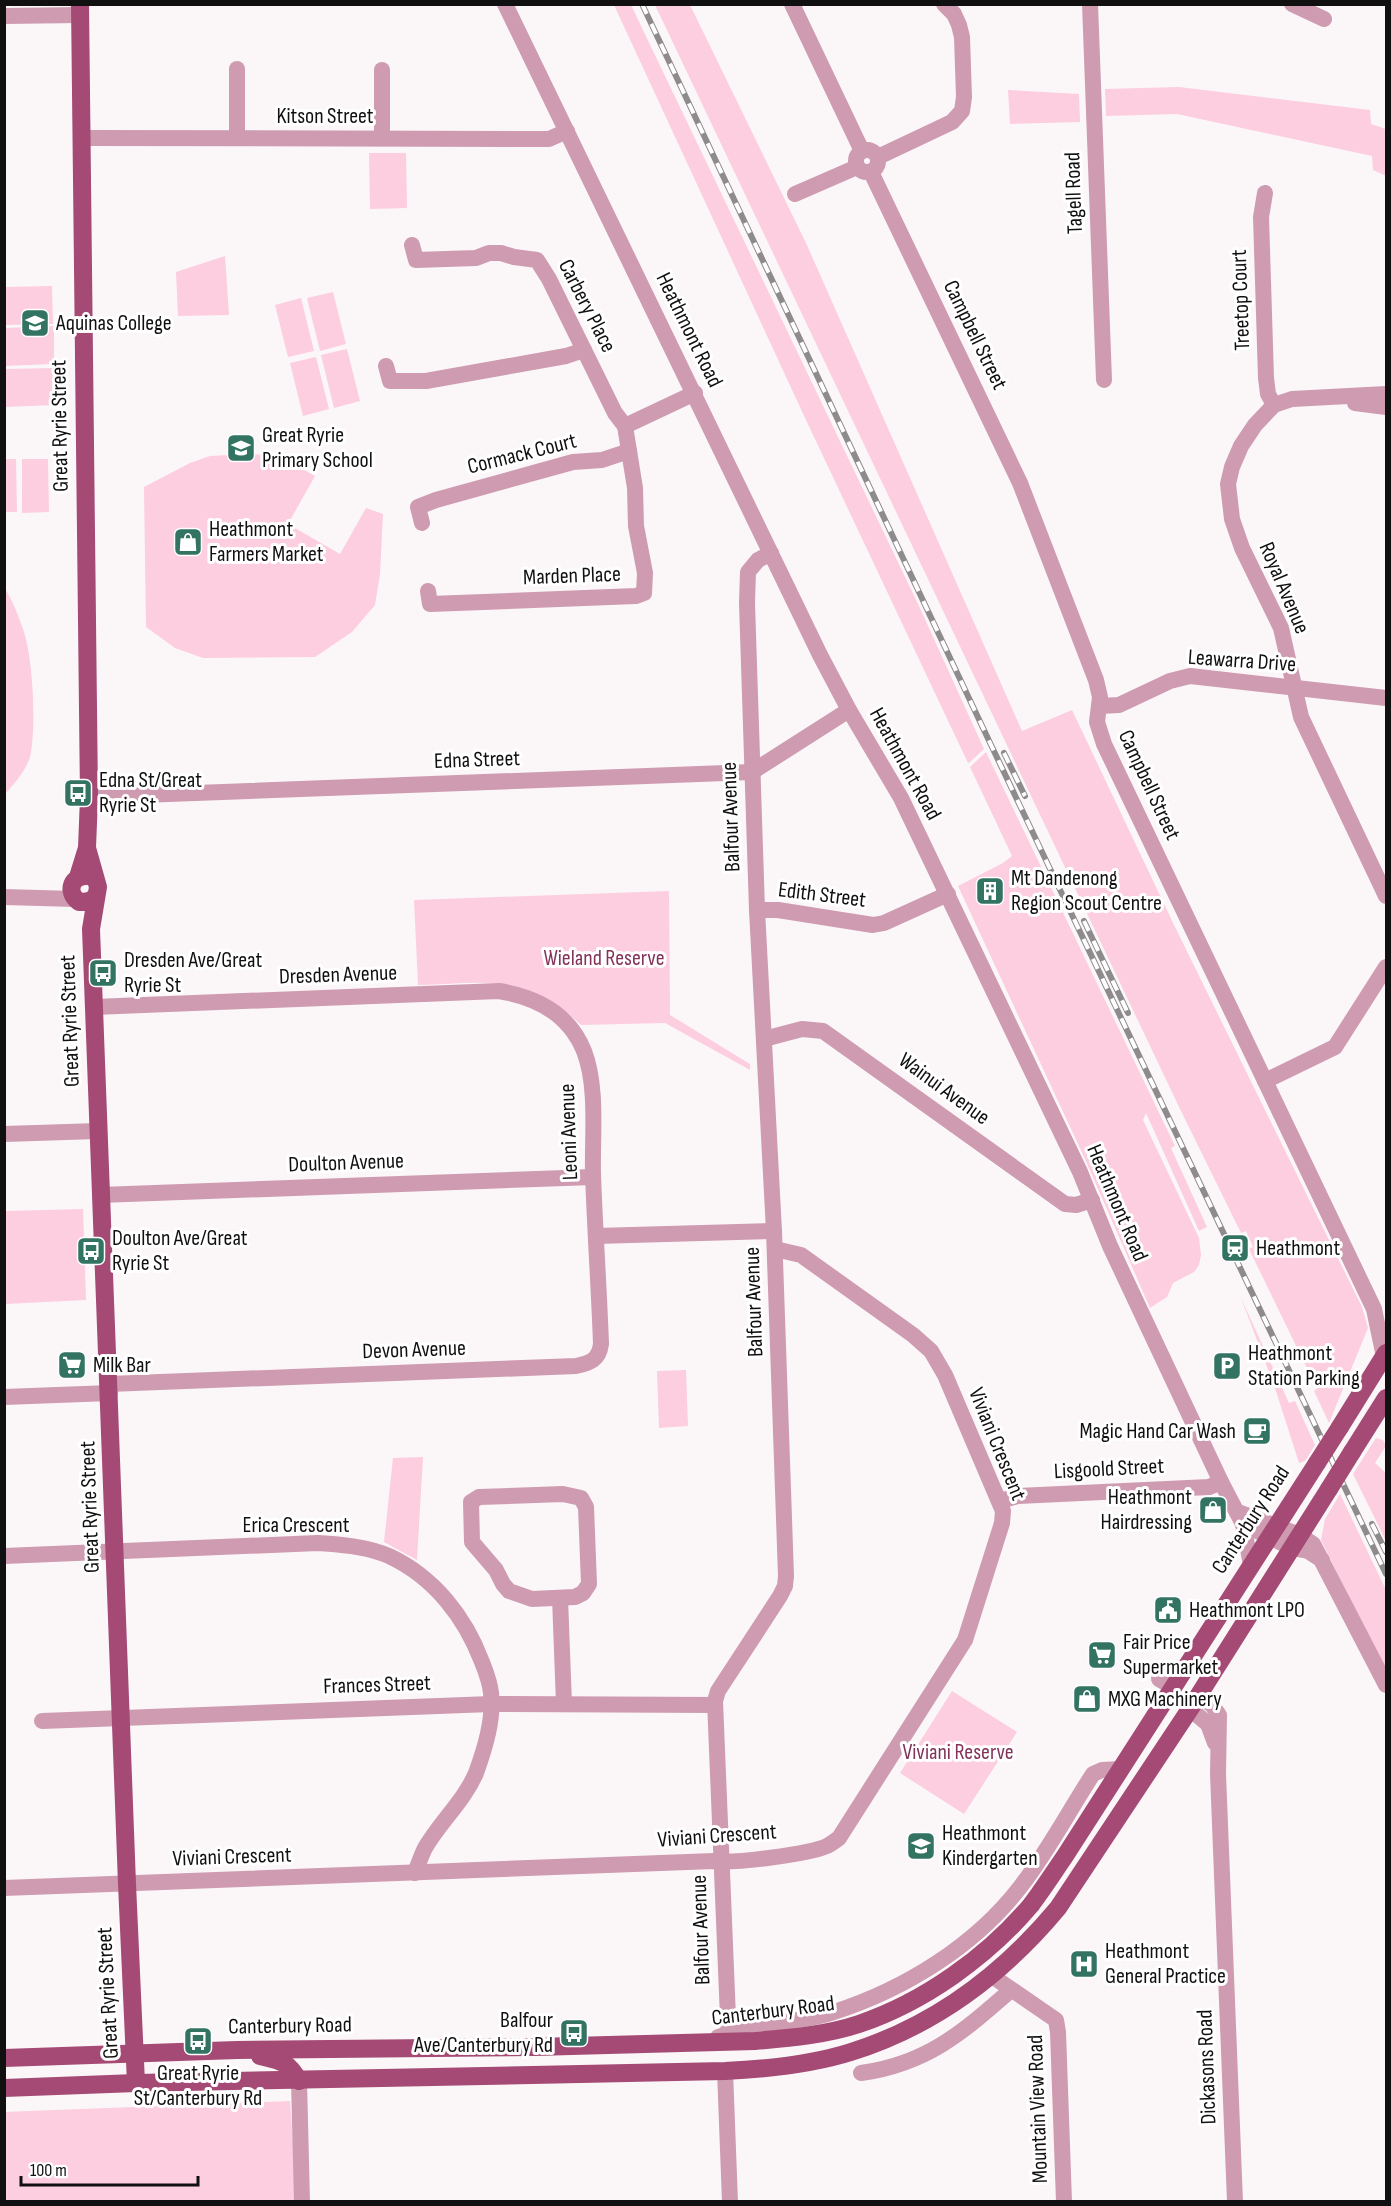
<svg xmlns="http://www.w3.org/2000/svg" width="1391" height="2206" font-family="'Sofia Sans Condensed',sans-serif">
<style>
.green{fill:#fdcde0}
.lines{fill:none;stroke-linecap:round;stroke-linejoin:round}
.minor{stroke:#cf9bb0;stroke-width:16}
.major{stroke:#a44a74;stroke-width:18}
.rail-casing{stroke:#8e8b8c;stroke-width:6}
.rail{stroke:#fff;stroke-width:4;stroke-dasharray:11;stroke-linecap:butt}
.major-bridge{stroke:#a44a74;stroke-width:18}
.labels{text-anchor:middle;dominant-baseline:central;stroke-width:6;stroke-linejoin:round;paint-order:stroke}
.street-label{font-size:22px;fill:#111011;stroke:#fff}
.poi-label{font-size:22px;fill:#111011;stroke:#fff;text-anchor:start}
.park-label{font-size:22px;fill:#833259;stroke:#fff}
</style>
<rect width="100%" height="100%" fill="#fbf7f8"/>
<g class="green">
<path d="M614,5H631L919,606L984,749L970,762L968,763L806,420Z"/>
<path d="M655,5H690L806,243L1022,731L1072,710L1174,925L1362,1307L1368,1328L1329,1423L1314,1391L1317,1389L1249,1249L1253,1247L1246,1231L1241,1233L1180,1109Z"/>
<path d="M1179,87L1370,110L1371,124L1386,129V176L1373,170L1372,156L1177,114L1106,116L1105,89Z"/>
<path d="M1008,90L1079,94L1080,122L1010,124Z"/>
<path d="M369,153H406L407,208L370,209Z"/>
<path d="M225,256L229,315L178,316L176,272Z"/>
<path d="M52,286L53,324L5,325V287Z"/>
<path d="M333,292L346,344L320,351L307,298Z"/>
<path d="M301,298L314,351L288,357L275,305Z"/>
<path d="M54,326V364L5,366V328Z"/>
<path d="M347,349L360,401L334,408L321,355Z"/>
<path d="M316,357L329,409L303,416L290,363Z"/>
<path d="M55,368V405L5,407V369Z"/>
<path d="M252,454L280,456L315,476L288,524L340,554L366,508L383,514L380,574L375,605L352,632L315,657L203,658L175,648L146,627L144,487L190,463L210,456Z"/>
<path d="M4,459H16L17,512H5Z"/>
<path d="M22,459H48L49,512L22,513Z"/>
<path d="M4,587C12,599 18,615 23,629C33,657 36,723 31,752C29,767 15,783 5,794Z"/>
<path d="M986,752L1175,1146L1171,1148L1207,1227L1199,1231L1146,1113L1143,1120L1199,1238L1201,1255L1199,1265L1194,1272L1173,1283L1167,1297L1150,1308L1085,1159L958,886L1003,863L1012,856L970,767Z"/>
<path d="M669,891L670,1015L750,1064V1070L665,1023L581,1025C524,972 490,983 418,985L414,900Z"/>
<path d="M83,1209L86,1300L5,1304V1211Z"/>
<path d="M1241,1298L1289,1403L1295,1401L1315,1445L1305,1461L1299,1463L1274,1385Z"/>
<path d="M686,1370L688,1426L659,1428L657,1371Z"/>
<path d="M1376,1438L1383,1440L1386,1446L1375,1463L1386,1473V1541L1353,1474Z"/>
<path d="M423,1457L417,1560L384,1542L393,1458Z"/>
<path d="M1340,1494L1386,1590V1673L1321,1540L1325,1519Z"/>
<path d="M952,1691L1017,1732L964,1814L900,1773Z"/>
<path d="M290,2101L297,2201H5L4,2112Z"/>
</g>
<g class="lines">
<g class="minor">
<path d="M505,4L820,655L849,710L901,798L1080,1172L1110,1246L1149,1329L1221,1482L1243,1524L1292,1548L1308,1551L1322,1560"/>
<path d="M792,4L862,151"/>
<path d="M1090,4L1104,380"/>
<path d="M1292,4L1324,19"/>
<path d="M4,16L80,15"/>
<path d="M82,138L549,139L567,131"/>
<path d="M237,138V69"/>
<path d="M382,138V70"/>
<circle cx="867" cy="161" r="11"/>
<path d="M878,157L952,122L962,111L964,97L962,37L959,25L954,14L944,4"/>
<path d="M871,172L1020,483L1096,680L1100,697L1097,722L1104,744L1374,1309L1384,1357"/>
<path d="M1265,193L1261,217L1266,378L1268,394L1274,405"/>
<path d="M795,194L857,167"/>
<path d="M412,245L416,260L476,258L489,253H501L514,257L537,260L549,279L615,413L625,426L695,393"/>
<path d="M386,366L390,381H426L566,356L584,350"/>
<path d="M1386,394L1292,399L1274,405L1255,425L1241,446L1232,467L1228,484L1232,519L1242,548L1281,628L1301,717L1386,896"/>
<path d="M1355,403L1386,407"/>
<path d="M422,523L418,507L436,500L573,462L602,460L629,451"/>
<path d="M428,591L430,604L636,596L644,593L645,573L636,526L635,488L625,426"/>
<path d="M1100,706L1119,705L1170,681L1190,676L1386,698"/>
<path d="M89,797L752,772L849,710"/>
<path d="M4,897L75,899"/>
<path d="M757,910H778L873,925L884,923L948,894"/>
<path d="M94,1007L499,991C536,997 569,1014 584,1051C598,1087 592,1136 593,1174C595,1231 599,1288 601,1344C599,1360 590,1363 576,1366L109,1384"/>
<path d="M764,1039L802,1029L823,1031L1065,1204L1076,1205L1092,1200"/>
<path d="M1265,1081L1335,1047L1386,967"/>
<path d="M4,1134L98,1131"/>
<path d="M100,1195L593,1177"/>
<path d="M596,1236L774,1231"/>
<path d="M4,1397L110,1393"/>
<path d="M563,1494L581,1498L586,1507L589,1584L583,1593L575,1597L532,1599L509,1591L503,1584L496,1570L472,1542L471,1502L479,1497Z"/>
<path d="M1000,1501L1018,1496L1209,1487L1221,1482"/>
<path d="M1238,1512L1300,1535L1313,1544L1386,1685"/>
<path d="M1243,1524L1251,1565"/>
<path d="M4,1556L318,1543C342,1545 366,1546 389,1556C434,1577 465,1617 482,1662C486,1672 490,1682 491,1693C494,1719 485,1748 476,1773C464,1801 440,1822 425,1848C421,1856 418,1865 415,1873"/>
<path d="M560,1598L564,1704"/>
<path d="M1159,1679L1173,1687"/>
<path d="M1198,1695L1212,1705L1219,1715L1218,1774L1235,2202"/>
<path d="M1190,1709L1208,1724L1215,1743"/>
<path d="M42,1721L491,1704L715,1705"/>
<path d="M4,1888L714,1861C733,1864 809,1854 827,1846C831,1844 835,1841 839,1838L965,1640L1002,1523L1003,1511L945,1375L931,1351L913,1335L801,1255L775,1249"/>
<path d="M992,1976L1056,2020L1058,2032L1064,2202"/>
<path d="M718,2037C733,2032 750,2028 766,2025C789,2020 812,2020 834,2012C905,1989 975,1946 1021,1886C1048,1851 1069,1811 1093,1774L1102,1770L1121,1769"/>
<path d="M729,2042L715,1701L718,1691L780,1596L785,1586L786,1576L774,1231L757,910L747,603L748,572L758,560L771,553"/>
<path d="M725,2071L730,2202"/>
<path d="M861,2073C927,2064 963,2032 1011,1990"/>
<path d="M299,2081L302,2202"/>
</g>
<g class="major">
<path d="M87,848L98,887L91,929L127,1884L136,2083"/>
<path d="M88,876C72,875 65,891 79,902C85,902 90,902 95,897"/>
<path d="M78,877L87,848L89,797L80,4"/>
<path d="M1340,1427L1386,1353"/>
<path d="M1352,1452L1386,1398"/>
<path d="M260,2056C281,2061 288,2061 299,2081"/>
<path d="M4,2058L237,2050L535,2047L755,2041C790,2038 826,2035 859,2024C924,2002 987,1957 1031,1905C1043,1889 1054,1872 1065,1856L1317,1463"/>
<path d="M4,2088L136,2083L725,2071C767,2069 810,2065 851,2052C934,2026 1003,1974 1058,1908L1190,1709L1329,1489"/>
</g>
<g class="rail-casing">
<g id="rail">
<path d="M642,4L992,747L1386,1574"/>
<path d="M1004,753L1025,796"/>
<path d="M1084,921L1128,1013"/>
<path d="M1372,1524L1386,1552"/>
</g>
</g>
<use href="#rail" class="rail"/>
<g class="major-bridge">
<path d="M1317,1463L1340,1427"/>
<path d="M1329,1489L1352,1452"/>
</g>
</g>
<defs>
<g id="school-square" transform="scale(1.5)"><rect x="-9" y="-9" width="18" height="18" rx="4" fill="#337362" stroke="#fff"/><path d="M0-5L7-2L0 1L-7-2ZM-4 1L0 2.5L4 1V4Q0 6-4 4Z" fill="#fff"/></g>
<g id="shop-square" transform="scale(1.5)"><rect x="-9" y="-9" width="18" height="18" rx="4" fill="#337362" stroke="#fff"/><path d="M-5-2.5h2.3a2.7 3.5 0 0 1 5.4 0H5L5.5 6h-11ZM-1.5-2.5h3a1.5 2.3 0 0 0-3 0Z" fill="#fff"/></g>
<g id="bus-square" transform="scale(1.5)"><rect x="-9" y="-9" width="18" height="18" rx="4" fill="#337362" stroke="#fff"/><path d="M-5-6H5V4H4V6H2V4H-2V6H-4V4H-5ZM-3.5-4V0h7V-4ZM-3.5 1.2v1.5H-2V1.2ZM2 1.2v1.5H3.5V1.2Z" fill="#fff"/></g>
<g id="building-square" transform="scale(1.5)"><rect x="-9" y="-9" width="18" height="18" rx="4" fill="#337362" stroke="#fff"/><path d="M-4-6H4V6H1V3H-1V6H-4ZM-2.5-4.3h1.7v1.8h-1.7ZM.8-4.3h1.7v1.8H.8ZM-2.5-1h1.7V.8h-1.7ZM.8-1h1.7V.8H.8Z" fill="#fff"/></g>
<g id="station-square" transform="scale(1.5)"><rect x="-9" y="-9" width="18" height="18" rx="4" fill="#337362" stroke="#fff"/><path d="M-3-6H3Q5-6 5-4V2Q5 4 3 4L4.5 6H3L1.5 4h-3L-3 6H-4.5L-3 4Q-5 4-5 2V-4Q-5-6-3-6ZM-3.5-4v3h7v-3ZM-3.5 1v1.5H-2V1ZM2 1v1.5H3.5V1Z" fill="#fff"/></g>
<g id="supermarket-square" transform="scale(1.5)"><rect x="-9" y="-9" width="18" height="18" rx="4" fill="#337362" stroke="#fff"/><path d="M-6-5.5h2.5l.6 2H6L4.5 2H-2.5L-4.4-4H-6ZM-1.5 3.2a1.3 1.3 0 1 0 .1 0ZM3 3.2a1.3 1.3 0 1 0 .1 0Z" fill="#fff"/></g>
<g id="parking-square" transform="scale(1.5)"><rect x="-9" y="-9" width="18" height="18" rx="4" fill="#337362" stroke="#fff"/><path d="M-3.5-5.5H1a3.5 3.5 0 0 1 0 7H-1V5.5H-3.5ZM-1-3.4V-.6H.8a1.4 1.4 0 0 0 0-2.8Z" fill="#fff"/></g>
<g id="cafe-square" transform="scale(1.5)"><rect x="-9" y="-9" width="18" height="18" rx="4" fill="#337362" stroke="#fff"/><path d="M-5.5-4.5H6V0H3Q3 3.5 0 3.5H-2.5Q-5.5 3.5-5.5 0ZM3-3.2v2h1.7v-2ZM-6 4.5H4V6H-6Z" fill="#fff"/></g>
<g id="civic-square" transform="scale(1.5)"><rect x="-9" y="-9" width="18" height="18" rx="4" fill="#337362" stroke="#fff"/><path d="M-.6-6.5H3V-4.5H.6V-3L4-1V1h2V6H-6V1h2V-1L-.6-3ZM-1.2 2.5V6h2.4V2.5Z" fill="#fff"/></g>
<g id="hospital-square" transform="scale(1.5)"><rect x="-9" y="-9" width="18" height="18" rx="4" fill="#337362" stroke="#fff"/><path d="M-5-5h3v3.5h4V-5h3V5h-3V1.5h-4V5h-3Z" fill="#fff"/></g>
</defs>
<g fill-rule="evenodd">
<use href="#school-square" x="35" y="323"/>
<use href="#school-square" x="241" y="448"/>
<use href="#shop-square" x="188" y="542"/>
<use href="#bus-square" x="78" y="793"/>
<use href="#building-square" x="990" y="891"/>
<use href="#bus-square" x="103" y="973"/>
<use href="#station-square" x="1235" y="1248"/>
<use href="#bus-square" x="91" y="1251"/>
<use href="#supermarket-square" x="72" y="1365"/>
<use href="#parking-square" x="1227" y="1366"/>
<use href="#cafe-square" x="1257" y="1431"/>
<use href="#shop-square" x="1213" y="1510"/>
<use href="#civic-square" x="1168" y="1610"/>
<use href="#supermarket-square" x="1102" y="1655"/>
<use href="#shop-square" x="1087" y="1699"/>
<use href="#school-square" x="921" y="1846"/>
<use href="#hospital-square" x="1084" y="1964"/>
<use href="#bus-square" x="574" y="2033"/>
<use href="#bus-square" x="198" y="2041"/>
</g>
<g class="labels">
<g class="street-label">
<text x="325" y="116">Kitson Street</text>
<text transform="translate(1074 193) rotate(-92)">Tagell Road</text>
<text transform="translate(1241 300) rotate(-92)">Treetop Court</text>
<text transform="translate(587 306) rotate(63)">Carbery Place</text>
<text transform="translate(689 330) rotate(64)">Heathmont Road</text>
<text transform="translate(975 335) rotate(64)">Campbell Street</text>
<text transform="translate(60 426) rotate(-91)">Great Ryrie Street</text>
<text transform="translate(522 454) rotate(-14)">Cormack Court</text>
<text transform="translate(572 576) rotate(-2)">Marden Place</text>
<text transform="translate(1284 588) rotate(67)">Royal Avenue</text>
<text transform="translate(1242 661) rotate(4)">Leawarra Drive</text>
<text transform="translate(477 760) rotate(-2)">Edna Street</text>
<text transform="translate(905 764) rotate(61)">Heathmont Road</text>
<text transform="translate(1149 785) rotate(65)">Campbell Street</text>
<text transform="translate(731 817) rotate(-92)">Balfour Avenue</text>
<text transform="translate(822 895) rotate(7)">Edith Street</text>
<text transform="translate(338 975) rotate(-2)">Dresden Avenue</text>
<text transform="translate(70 1021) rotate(-92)">Great Ryrie Street</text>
<text transform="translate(944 1089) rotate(36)">Wainui Avenue</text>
<text transform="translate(569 1132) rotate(-92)">Leoni Avenue</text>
<text transform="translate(346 1163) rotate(-2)">Doulton Avenue</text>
<text transform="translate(1117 1203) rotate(67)">Heathmont Road</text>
<text transform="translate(754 1302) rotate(-92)">Balfour Avenue</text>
<text transform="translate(414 1350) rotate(-2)">Devon Avenue</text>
<text transform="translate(997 1444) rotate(68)">Viviani Crescent</text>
<text transform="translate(1109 1469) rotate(-3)">Lisgoold Street</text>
<text transform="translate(90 1507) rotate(-92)">Great Ryrie Street</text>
<text transform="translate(1251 1520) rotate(-57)">Canterbury Road</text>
<text x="296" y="1525">Erica Crescent</text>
<text transform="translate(377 1685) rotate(-2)">Frances Street</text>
<text transform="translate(717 1836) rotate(-4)">Viviani Crescent</text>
<text transform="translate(232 1857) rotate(-2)">Viviani Crescent</text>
<text transform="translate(701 1930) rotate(-92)">Balfour Avenue</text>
<text transform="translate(108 1993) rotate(-93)">Great Ryrie Street</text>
<text transform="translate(773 2011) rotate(-7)">Canterbury Road</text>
<text transform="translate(290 2026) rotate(-1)">Canterbury Road</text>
<text transform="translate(1207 2067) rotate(-92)">Dickasons Road</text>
<text transform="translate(1038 2109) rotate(-92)">Mountain View Road</text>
</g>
<g class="poi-label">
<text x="56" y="323">Aquinas College</text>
<text x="262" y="435">Great Ryrie<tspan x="262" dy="25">Primary School</tspan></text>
<text x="209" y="529">Heathmont<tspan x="209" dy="25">Farmers Market</tspan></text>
<text x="99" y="780">Edna St/Great<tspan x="99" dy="25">Ryrie St</tspan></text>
<text x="1011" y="878">Mt Dandenong<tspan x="1011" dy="25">Region Scout Centre</tspan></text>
<text x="124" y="960">Dresden Ave/Great<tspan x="124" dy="25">Ryrie St</tspan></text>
<text x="112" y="1238">Doulton Ave/Great<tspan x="112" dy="25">Ryrie St</tspan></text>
<text x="1256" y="1248">Heathmont</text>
<text x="1248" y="1353">Heathmont<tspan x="1248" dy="25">Station Parking</tspan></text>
<text x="93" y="1365">Milk Bar</text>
<text x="1236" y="1431" text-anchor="end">Magic Hand Car Wash</text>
<text x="1192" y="1497" text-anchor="end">Heathmont<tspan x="1192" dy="25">Hairdressing</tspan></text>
<text x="1189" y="1610">Heathmont LPO</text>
<text x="1123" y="1642">Fair Price<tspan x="1123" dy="25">Supermarket</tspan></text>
<text x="1108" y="1699">MXG Machinery</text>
<text x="942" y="1833">Heathmont<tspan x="942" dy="25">Kindergarten</tspan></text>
<text x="1105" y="1951">Heathmont<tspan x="1105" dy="25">General Practice</tspan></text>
<text x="553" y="2020" text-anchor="end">Balfour<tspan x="553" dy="25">Ave/Canterbury Rd</tspan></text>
<text x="198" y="2073" text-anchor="middle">Great Ryrie<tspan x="198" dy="25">St/Canterbury Rd</tspan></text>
</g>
<g class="park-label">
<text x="604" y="958">Wieland Reserve</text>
<text x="958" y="1752">Viviani Reserve</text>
</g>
</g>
<rect width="1391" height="2206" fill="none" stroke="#111011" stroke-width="12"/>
<path d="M21 2176v9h177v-9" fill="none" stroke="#111011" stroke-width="3"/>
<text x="30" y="2176" font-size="18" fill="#111011" stroke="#ffffff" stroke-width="4.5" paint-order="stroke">100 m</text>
</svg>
